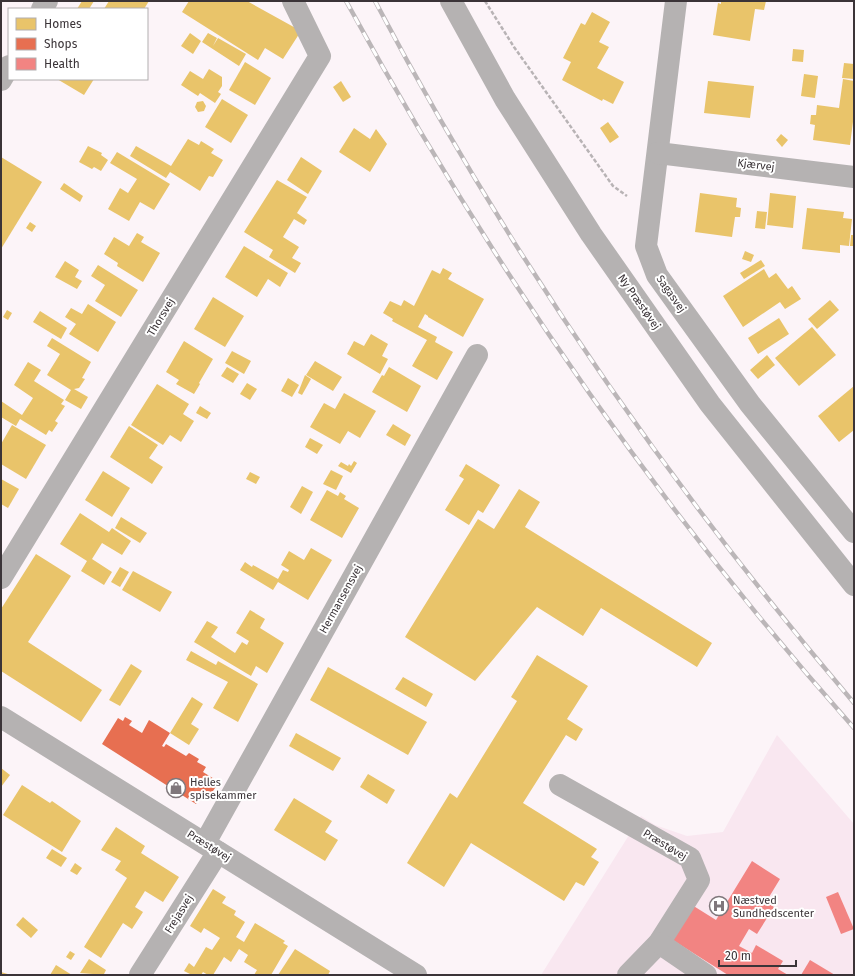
<svg xmlns="http://www.w3.org/2000/svg" width="855" height="976" font-family="'Fira Sans',sans-serif">
<style>
.built{fill:#f9e7f0}
.homes{fill:#e9c46a}
.shops{fill:#e76f51}
.health{fill:#f28482}
.lines{fill:none;stroke-linecap:round;stroke-linejoin:round}
.path{stroke:#b8b3b5;stroke-width:2.5;stroke-dasharray:4 2;stroke-linecap:butt}
.minor{stroke:#b5b2b2;stroke-width:22}
.rail-casing{stroke:#bbb6b8;stroke-width:4.5}
.rail{stroke:#fff;stroke-width:3;stroke-dasharray:9;stroke-linecap:butt}
.labels{text-anchor:middle;dominant-baseline:central;stroke-width:4;stroke-linejoin:round;paint-order:stroke}
.street-label{font-size:11px;fill:#3b3438;stroke:#fff}
.poi-label{font-size:11px;fill:#3b3438;stroke:#fff;text-anchor:start}
</style>
<rect width="100%" height="100%" fill="#fcf4f8"/>
<path class="built" d="M777,735L854,824V975H541L641,816L655,825L687,836L723,832Z"/>
<g class="homes">
<path d="M82,1H94L89,9H77Z"/>
<path d="M109,1H149L144,9H104Z"/>
<path d="M189,1H247L301,31L283,59L265,48L258,60L182,12Z"/>
<path d="M721,1H766L764,10L755,9L750,41L713,35L718,3L721,4Z"/>
<path d="M592,12L610,22L599,42L609,47L597,68L624,82L613,104L603,99L602,101L562,80L571,62L563,58L581,23L585,25Z"/>
<path d="M190,33L201,41L193,54L181,46Z"/>
<path d="M208,33L217,38L213,46L218,38L246,54L239,66L202,42Z"/>
<path d="M793,49L804,50L803,62L792,61Z"/>
<path d="M245,62L271,78L255,105L229,90Z"/>
<path d="M844,63L854,64V79L842,78Z"/>
<path d="M209,69L222,77V86L218,92L221,94L215,103L200,93L198,96L181,85L190,71L203,79Z"/>
<path d="M804,74L818,76L815,98L801,96Z"/>
<path d="M57,79H94L84,95Z"/>
<path d="M843,79L854,81V114L850,145L813,140L815,125L810,124L811,115H816L817,105L839,108Z"/>
<path d="M341,81L351,97L343,102L333,87Z"/>
<path d="M708,81L754,86L750,118L704,113Z"/>
<path d="M222,99L248,115L231,143L205,127Z"/>
<path d="M203,101L206,106L204,111L198,112L195,107L197,102Z"/>
<path d="M608,122L619,137L610,143L600,128Z"/>
<path d="M354,128L370,139L376,129L387,144L370,172L339,152Z"/>
<path d="M781,134L788,140L782,147L776,140Z"/>
<path d="M188,139L199,145L201,141L214,149L211,153L223,160L213,177L209,176L200,191L170,172L166,178L130,156L136,146L171,166Z"/>
<path d="M88,146L102,153L101,155L108,160L101,171L94,167L92,169L79,162Z"/>
<path d="M117,152L170,184L154,210L140,202L129,221L108,209L120,188L128,193L137,179L110,163Z"/>
<path d="M1,157L42,182L1,249Z"/>
<path d="M301,157L322,171L308,194L287,180Z"/>
<path d="M277,180L307,197L297,213L307,220L304,225L294,219L283,237L299,247L292,258L301,263L295,273L269,257L273,250L244,232Z"/>
<path d="M64,183L83,196L80,202L60,189Z"/>
<path d="M700,193L737,198L736,207L741,208L740,217H735L732,237L695,232Z"/>
<path d="M770,193L796,196L793,228L767,225Z"/>
<path d="M807,208L844,212L843,218L852,219L849,246L840,245V253L802,249Z"/>
<path d="M757,211L767,212L765,229L755,228Z"/>
<path d="M30,222L36,226L32,232L26,228Z"/>
<path d="M137,233L144,237L141,242L160,253L143,282L117,266L118,263L104,254L114,237L129,246Z"/>
<path d="M851,235H854V246H850Z"/>
<path d="M244,246L288,273L280,287L268,279L257,297L225,277Z"/>
<path d="M745,251L754,255L751,262L742,259Z"/>
<path d="M761,260L765,266L744,279L740,273Z"/>
<path d="M65,261L79,270L75,277L82,281L77,289L55,277Z"/>
<path d="M98,265L138,290L121,317L95,301L105,285L91,276Z"/>
<path d="M443,268L452,273L448,279L484,299L463,337L428,317V316L425,314L418,327L437,337L435,342L453,352L437,380L412,366L427,340L392,321L393,319L383,313L390,301L401,306L404,300L414,306L432,270L440,274Z"/>
<path d="M764,269L769,278L776,273L788,289L792,286L801,299L785,309L780,302L743,327L723,296Z"/>
<path d="M213,297L244,316L225,347L194,329Z"/>
<path d="M830,300L839,310L817,329L808,319Z"/>
<path d="M88,304L116,322L98,352L69,334L76,324L65,317L71,308L82,314Z"/>
<path d="M7,310L12,313L8,320L3,317Z"/>
<path d="M40,311L67,328L61,339L33,322Z"/>
<path d="M779,318L789,334L758,354L748,338Z"/>
<path d="M812,327L836,355L799,386L775,358Z"/>
<path d="M371,334L388,344L382,356L388,359L380,374L347,354L354,341L364,346Z"/>
<path d="M52,338L91,362L82,378L85,379L79,388L74,389L88,397L81,409L65,400L71,390L47,375L60,354L47,346Z"/>
<path d="M184,341L213,359L199,383L200,384L194,394L176,384L179,380L166,372Z"/>
<path d="M232,351L251,361L244,374L225,363Z"/>
<path d="M767,355L775,365L758,379L750,370Z"/>
<path d="M315,361L342,377L333,391L306,375Z"/>
<path d="M28,362L41,370L34,381L64,400L61,404L65,406L55,421L58,423L52,432L49,430L46,435L20,419L16,426L1,417V401L22,415L33,398L14,385Z"/>
<path d="M227,367L239,374L233,383L221,376Z"/>
<path d="M389,367L421,386L407,412L372,392L382,375L384,376Z"/>
<path d="M305,375L311,379L302,395L298,393Z"/>
<path d="M288,378L299,385L292,397L281,391Z"/>
<path d="M247,383L257,389L250,400L240,394Z"/>
<path d="M157,384L189,404L183,414L194,421L181,442L170,435L163,445L131,425Z"/>
<path d="M854,386V430L839,442L818,416Z"/>
<path d="M344,393L376,411L360,438L348,431L340,444L310,427L324,403L335,409Z"/>
<path d="M200,406L211,413L207,419L196,413Z"/>
<path d="M393,424L411,435L405,446L386,435Z"/>
<path d="M12,425L46,445L26,479L1,464V444Z"/>
<path d="M129,426L158,445L149,458L163,467L152,484L110,457Z"/>
<path d="M310,438L323,445L317,454L305,447Z"/>
<path d="M354,461L357,463L351,473L338,466L341,462L348,466L349,464L351,466Z"/>
<path d="M466,464L500,485L483,513L478,510L469,525L445,510L464,479L459,476Z"/>
<path d="M331,470L343,476L336,490L323,484Z"/>
<path d="M103,471L130,488L112,517L85,500Z"/>
<path d="M250,472L260,477L256,484L246,479Z"/>
<path d="M1,479L19,489L8,508L1,504Z"/>
<path d="M302,486L313,492L301,514L290,507Z"/>
<path d="M519,489L540,502L525,527L712,643L697,667L601,608L583,636L537,607L475,681L405,637L478,519L494,529Z"/>
<path d="M327,490L338,496L340,492L346,496L344,499L359,508L342,538L310,520Z"/>
<path d="M80,513L109,532L112,528L131,541L122,555L102,543L92,559L112,572L104,585L81,571L87,561L60,544Z"/>
<path d="M121,517L147,533L140,543L115,528Z"/>
<path d="M311,548L332,560L308,600L278,582L273,590L240,570L245,562L252,567L253,565L278,579L283,570L288,572L289,570L281,565L289,551L304,560Z"/>
<path d="M36,554L71,576L28,642L102,690L81,722L1,671V609Z"/>
<path d="M120,567L129,572L120,587L111,582Z"/>
<path d="M133,571L172,592L160,612L122,590Z"/>
<path d="M250,610L265,619L260,628L284,643L267,673L256,666L251,676L194,642L207,621L218,627L211,637L235,653L242,642L247,645L249,641L236,633Z"/>
<path d="M191,651L216,665L218,661L258,684L238,722L213,708L228,682L186,660Z"/>
<path d="M537,655L588,686L567,719L583,729L576,741L566,735L523,803L597,849L591,857L599,862L584,886L576,882L564,901L471,843L444,887L407,863L450,793L457,798L517,701L511,697Z"/>
<path d="M131,664L142,671L120,706L109,700Z"/>
<path d="M328,667L427,722L408,755L310,700Z"/>
<path d="M403,677L433,694L426,707L395,689Z"/>
<path d="M192,697L203,704L191,724L199,729L189,745L170,733Z"/>
<path d="M296,733L341,758L333,771L289,746Z"/>
<path d="M1,768L10,775L1,787Z"/>
<path d="M368,774L395,790L387,804L360,787Z"/>
<path d="M22,785L50,803L52,801L81,821L62,852L3,815Z"/>
<path d="M294,798L332,821L325,832L338,840L325,861L274,830Z"/>
<path d="M116,827L145,846L141,853L179,877L163,902L145,891L135,907L143,912L132,929L123,923L101,958L84,947L127,878L115,870L121,861L101,850Z"/>
<path d="M52,849L67,858L61,867L46,858Z"/>
<path d="M75,863L82,868L77,875L70,871Z"/>
<path d="M213,889L226,897L222,903L236,911L234,915L245,922L236,937L244,942L255,923L285,941L283,943L288,946L271,975H254L257,970L244,962L248,955L239,949L231,962L224,957L213,975H208L203,972L201,975H192L184,971L189,963L194,967L206,947L212,950L220,938L204,928L201,933L190,926Z"/>
<path d="M23,917L38,930L31,938L16,925Z"/>
<path d="M295,949L330,971L328,975H278Z"/>
<path d="M70,951L75,954L71,960L66,957Z"/>
<path d="M89,959L106,970L104,974L106,975L80,973Z"/>
<path d="M56,965L72,975H50Z"/>
<path d="M1,972L11,975H1Z"/>
</g>
<path class="shops" d="M125,717L132,721L129,725L142,733L149,720L170,733L162,746L164,747L166,744L186,756L189,753L199,759L197,762L206,767L203,772L219,782L207,800L201,796L196,804L102,744L118,718L123,721Z"/>
<g class="health">
<path d="M752,861L780,879L766,902L774,907L757,934L749,929L739,946L752,953L756,945L783,961L778,969L788,975H728L671,939L692,905L716,920Z"/>
<path d="M838,892L854,929L841,934L826,897Z"/>
<path d="M810,960L835,975H801Z"/>
</g>
<g class="lines">
<path class="path" d="M485,1L514,47L613,186L627,196"/>
<g class="minor">
<path d="M451,1L505,99L591,234L710,404L854,585"/>
<path d="M676,1L646,246L657,275L750,404L854,532"/>
<path d="M42,9L47,1"/>
<path d="M1,80L9,66"/>
<path d="M658,153L854,177"/>
<path d="M1,578L320,56L293,1"/>
<path d="M1,717L416,975"/>
<path d="M560,785L690,858L699,880L659,943L628,975"/>
<path d="M205,843L477,355"/>
<path d="M659,943L706,975"/>
<path d="M140,975L218,852"/>
</g>
<g class="rail-casing">
<g id="rail">
<path d="M346,1C488,261 657,506 854,728"/>
<path d="M375,1C507,252 670,487 854,703"/>
</g>
</g>
<use href="#rail" class="rail"/>
</g>
<defs>
<g id="shop-ring" transform="scale(1)"><circle r="9.5" fill="#fff" stroke="#7f777b" stroke-width="1.5"/><path d="M-5-2.5h2.3a2.7 3.5 0 0 1 5.4 0H5L5.5 6h-11ZM-1.5-2.5h3a1.5 2.3 0 0 0-3 0Z" fill="#7f777b"/></g>
<g id="hospital-ring" transform="scale(1)"><circle r="9.5" fill="#fff" stroke="#7f777b" stroke-width="1.5"/><path d="M-5-5h3v3.5h4V-5h3V5h-3V1.5h-4V5h-3Z" fill="#7f777b"/></g>
</defs>
<g fill-rule="evenodd">
<use href="#shop-ring" x="176" y="788"/>
<use href="#hospital-ring" x="719" y="906"/>
</g>
<g class="labels">
<g class="street-label">
<text transform="translate(756 165) rotate(7)">Kjærvej</text>
<text transform="translate(671 294) rotate(55)">Sagasvej</text>
<text transform="translate(639 302) rotate(55)">Ny Præstøvej</text>
<text transform="translate(161 317) rotate(-59)">Thorsvej</text>
<text transform="translate(341 599) rotate(-61)">Hermansensvej</text>
<text transform="translate(665 845) rotate(31)">Præstøvej</text>
<text transform="translate(209 846) rotate(32)">Præstøvej</text>
<text transform="translate(179 914) rotate(-58)">Frejasvej</text>
</g>
<g class="poi-label">
<text x="190" y="782">Helles<tspan x="190" dy="13">spisekammer</tspan></text>
<text x="733" y="900">Næstved<tspan x="733" dy="13">Sundhedscenter</tspan></text>
</g>
</g>
<rect width="855" height="976" fill="none" stroke="#3b3438" stroke-width="4"/>
<rect x="8" y="8" width="140" height="72" fill="#ffffff" stroke="#b1aeaf"/>
<rect x="16" y="18" width="20" height="12" fill="#e9c46a" stroke="#b1aeaf"/>
<text x="44" y="28" font-size="12" fill="#3b3438">Homes</text>
<rect x="16" y="38" width="20" height="12" fill="#e76f51" stroke="#b1aeaf"/>
<text x="44" y="48" font-size="12" fill="#3b3438">Shops</text>
<rect x="16" y="58" width="20" height="12" fill="#f28482" stroke="#b1aeaf"/>
<text x="44" y="68" font-size="12" fill="#3b3438">Health</text>
<path d="M719 960v6h77v-6" fill="none" stroke="#3b3438" stroke-width="2"/>
<text x="725" y="960" font-size="12" fill="#3b3438" stroke="#ffffff" stroke-width="3" paint-order="stroke">20 m</text>
</svg>
